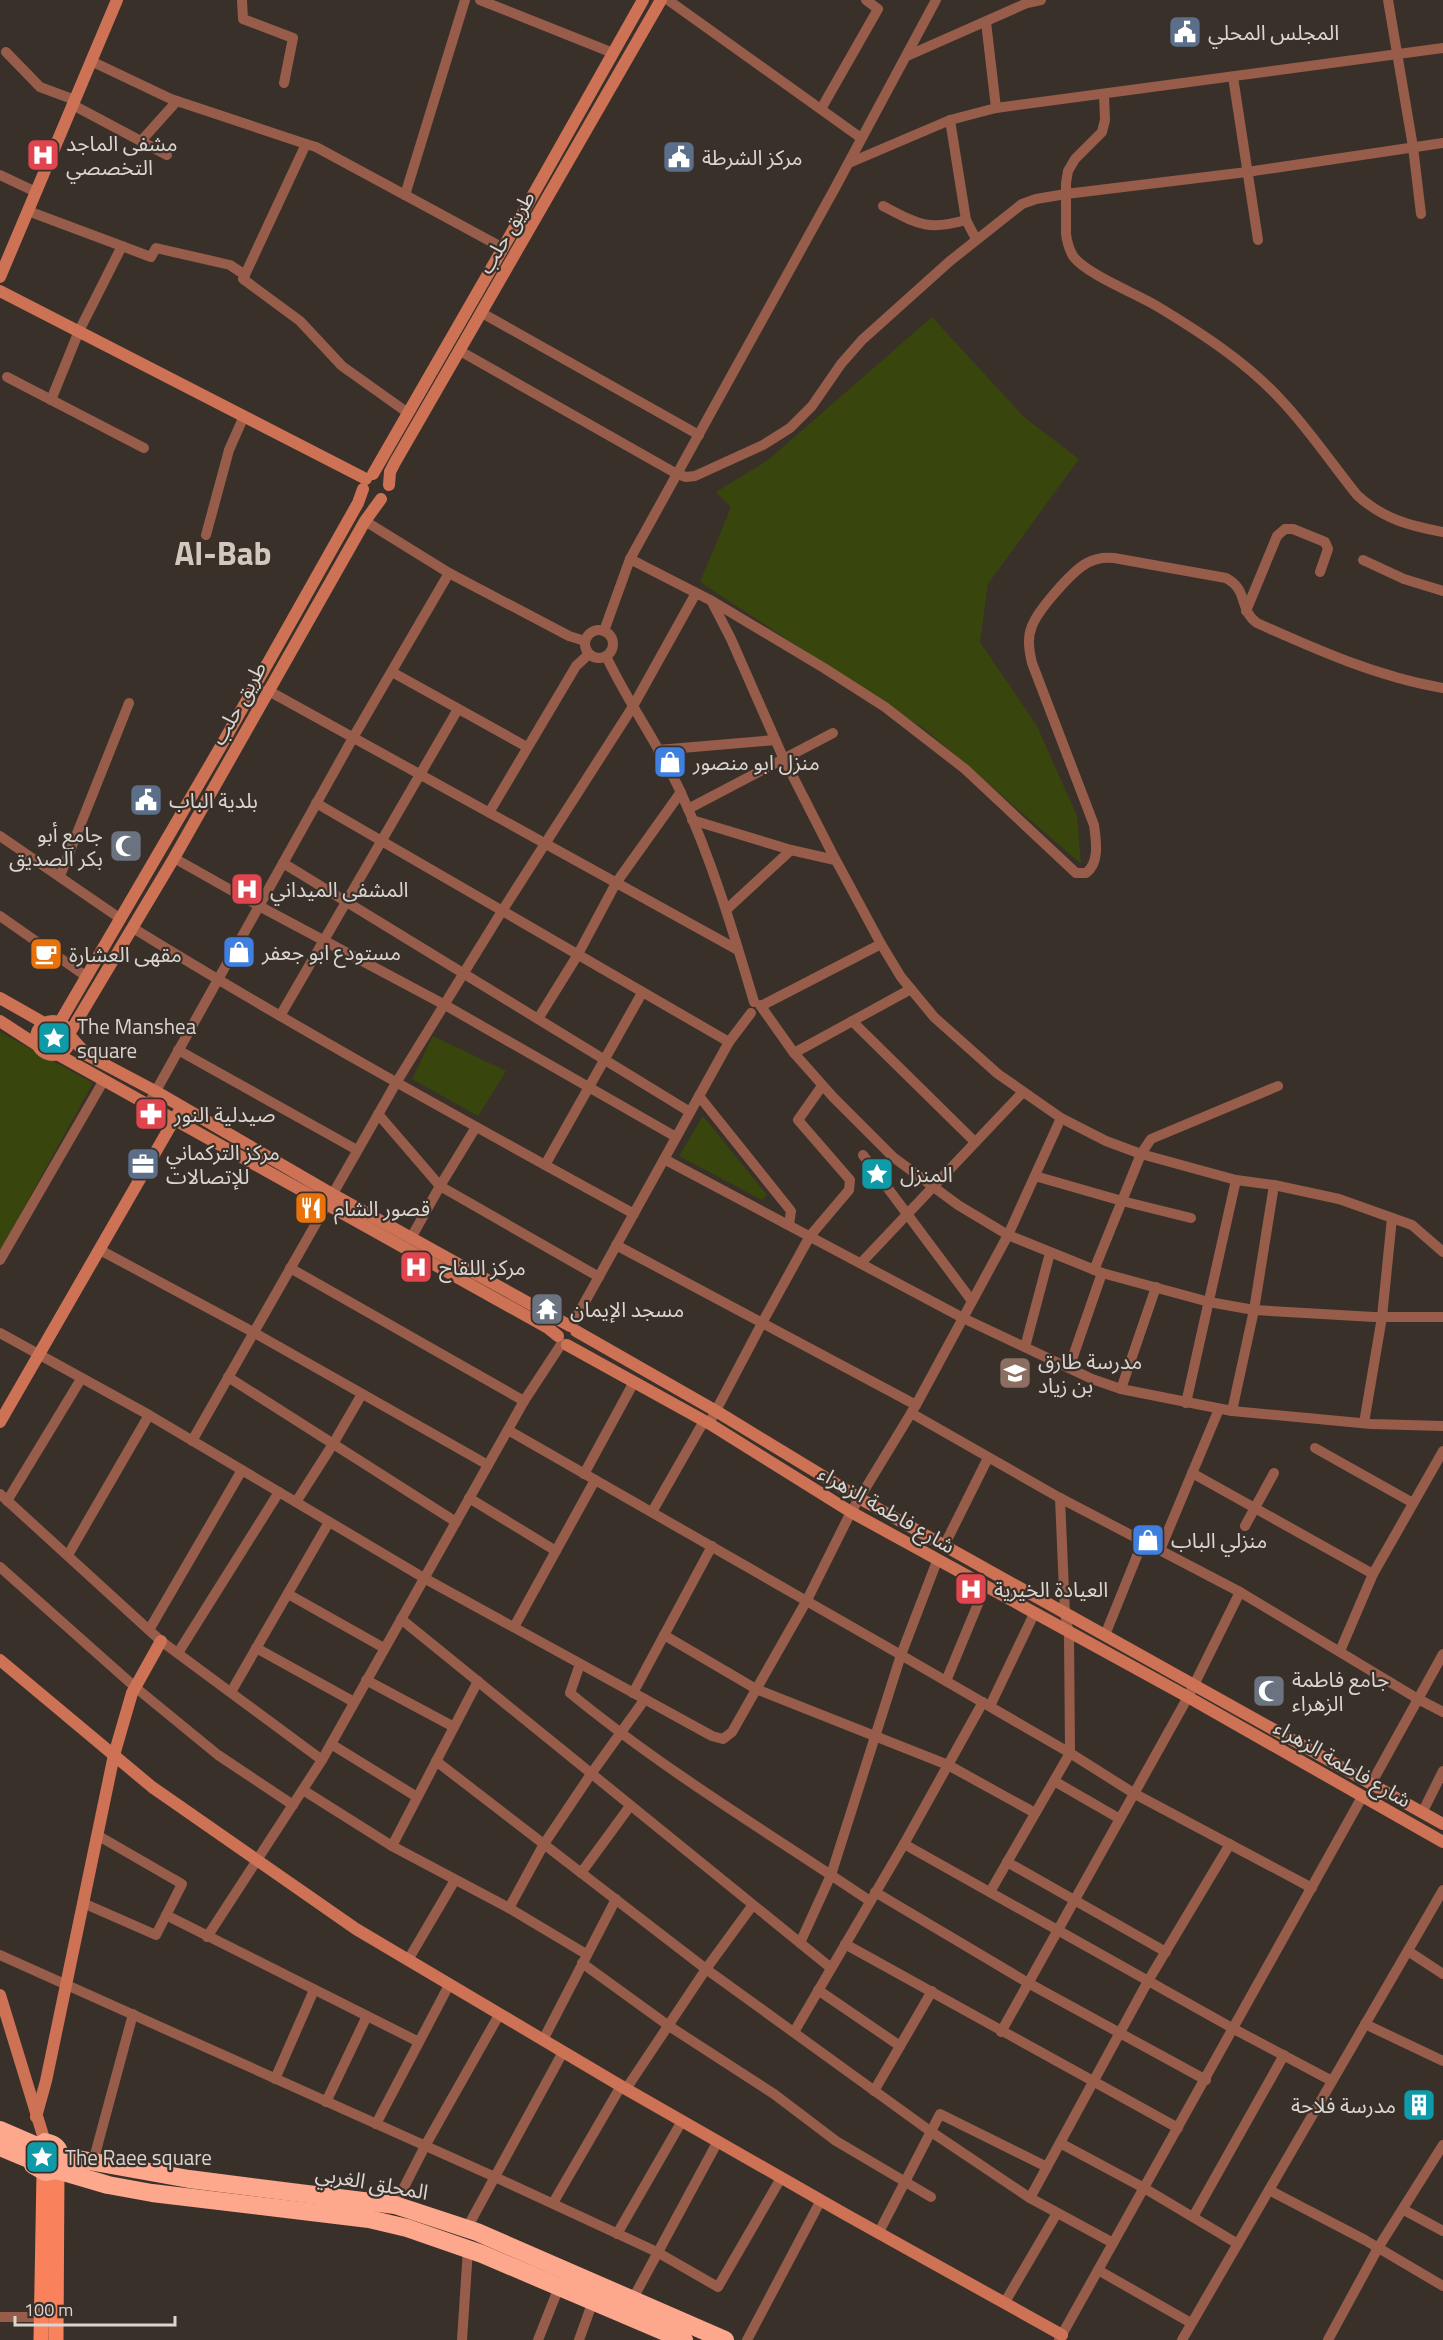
<svg xmlns="http://www.w3.org/2000/svg" width="1443" height="2340" font-family="'Titillium Web','Noto Sans Arabic',sans-serif">
<style>
.green{fill:#38450d}
.lines{fill:none;stroke-linecap:round;stroke-linejoin:round}
.street{stroke:#975d4a;stroke-width:10}
.secondary{stroke:#ce7255;stroke-width:12}
.primary{stroke:#f9825d;stroke-width:15}
.highway{stroke:#fda78c;stroke-width:18}
.labels{text-anchor:middle;dominant-baseline:central;stroke-width:4.5;stroke-linejoin:round;paint-order:stroke}
.poi-label{font-size:21px;fill:#dad5d1;stroke:#39302a;text-anchor:start}
.street-label{font-size:21px;fill:#dad5d1;stroke:#39302a}
.town-label{font-size:33px;font-weight:bold;fill:#d3c8c0;stroke:#39302a}
</style>
<rect width="100%" height="100%" fill="#39302a"/>
<g class="green">
<path d="M932,317L1024,417L1079,459L988,584L980,642L1037,726L1077,816L1081,864L927,731L700,582L731,507L716,492L768,460Z"/>
<path d="M0,1032L93,1083L0,1251Z"/>
<path d="M433,1036L506,1071L478,1116L412,1079Z"/>
<path d="M703,1116L767,1195L762,1200L679,1156Z"/>
</g>
<g class="lines">
<g class="street">
<path d="M242,0L243,19L293,38L284,83"/>
<path d="M465,0L405,195L503,248"/>
<path d="M480,0L613,53"/>
<path d="M668,0L861,138"/>
<path d="M1388,0L1413,147L1421,214"/>
<path d="M986,22L996,108"/>
<path d="M6,52L40,87L75,100"/>
<path d="M907,56L1027,3L1041,0"/>
<path d="M91,61L171,99L306,144"/>
<path d="M1233,77L1258,240"/>
<path d="M1104,95L1105,120L1102,132L1075,159L1068,171L1066,183V234C1067,242 1069,249 1073,256C1086,274 1135,293 1155,305C1200,332 1248,363 1283,402C1310,431 1332,464 1357,495C1383,519 1410,526 1443,532"/>
<path d="M73,105L167,155"/>
<path d="M821,109L878,9L866,0"/>
<path d="M950,120L966,220L976,239"/>
<path d="M141,141L177,101"/>
<path d="M849,163L950,120L996,108L1443,48"/>
<path d="M0,175L36,192"/>
<path d="M405,195L316,147L306,144L243,279L300,321L342,366L408,413"/>
<path d="M883,206C918,224 927,231 966,220"/>
<path d="M28,211L151,257L156,248L230,265L245,275"/>
<path d="M482,313L699,435"/>
<path d="M460,351L677,474L686,477L695,476L763,445L790,428L812,406L841,364L862,340L950,261L1022,204L1036,199L1066,194L1247,172L1443,143"/>
<path d="M7,377L144,448"/>
<path d="M51,400L79,331L122,246"/>
<path d="M365,521L449,573L569,636L585,641"/>
<path d="M206,535L229,450L244,416"/>
<path d="M630,559L712,601L824,668L885,707L965,769L1076,873H1086C1100,863 1096,840 1094,825L1032,663C1029,650 1027,638 1032,626C1038,610 1072,571 1087,563C1096,558 1105,557 1114,558L1226,578C1249,590 1238,609 1257,623C1317,650 1378,677 1443,688"/>
<path d="M1363,560L1404,579L1443,591"/>
<path d="M712,602L731,639L782,755L832,853L881,944L901,977L934,1017L998,1074L1061,1118L1106,1141L1141,1154L1236,1180L1274,1185L1339,1199L1412,1225L1443,1252"/>
<path d="M1246,611L1277,536L1285,529H1293L1325,542L1328,549L1320,572"/>
<circle cx="599" cy="644" r="14"/>
<path d="M604,631L630,559L835,188L936,0"/>
<path d="M606,656C628,703 660,746 681,793C712,860 733,931 754,1002"/>
<path d="M392,672L527,747"/>
<path d="M267,690L738,950"/>
<path d="M658,750L775,740"/>
<path d="M316,803L729,1042"/>
<path d="M688,809L833,733"/>
<path d="M490,811L576,666L589,654"/>
<path d="M692,820L791,850L835,860"/>
<path d="M0,836L121,919"/>
<path d="M174,858L259,906L445,1005L676,1137"/>
<path d="M283,863L690,1112"/>
<path d="M60,876L129,703"/>
<path d="M726,910L791,850"/>
<path d="M0,916L87,977"/>
<path d="M133,928C297,1029 465,1121 634,1214"/>
<path d="M760,1005L794,1053L833,1097L893,1157L958,1205L1008,1235L1102,1273L1209,1302L1254,1310L1374,1317H1443"/>
<path d="M761,1006L881,944"/>
<path d="M280,1016L458,709"/>
<path d="M538,1019L577,956L616,883L681,792"/>
<path d="M852,1021L975,1142"/>
<path d="M178,1050L357,1150"/>
<path d="M794,1053L911,989"/>
<path d="M699,1096L791,1211L789,1225"/>
<path d="M148,1105L354,736L449,573"/>
<path d="M378,1114L440,1186L476,1127"/>
<path d="M863,1155L972,1301"/>
<path d="M664,1159L963,1318L1092,1379L1121,1389L1232,1411L1371,1424L1443,1426"/>
<path d="M545,1165L642,993"/>
<path d="M1035,1176L1122,1201L1191,1218"/>
<path d="M411,1238L440,1186L599,1277"/>
<path d="M616,1245L916,1405"/>
<path d="M100,1250L253,1332L488,1465"/>
<path d="M0,1260L104,1080"/>
<path d="M861,1263L1023,1092"/>
<path d="M290,1268L524,1401"/>
<path d="M1094,1270L1141,1154L1151,1139L1278,1086"/>
<path d="M571,1327L729,1042L751,1013"/>
<path d="M0,1333L149,1415L424,1578L712,1736L723,1739L732,1732L807,1600L851,1512L916,1405L1008,1235L1061,1118"/>
<path d="M1025,1347L1050,1253"/>
<path d="M1069,1368L1102,1273"/>
<path d="M228,1377L456,1522"/>
<path d="M1121,1389L1156,1287"/>
<path d="M1186,1403L1236,1180"/>
<path d="M1232,1411L1254,1310L1274,1185"/>
<path d="M911,1413L1060,1498L1240,1592L1418,1699L1443,1712"/>
<path d="M712,1418L762,1323L810,1236L849,1190L850,1180L798,1120L822,1086"/>
<path d="M1364,1423L1382,1317L1392,1218"/>
<path d="M508,1430L901,1655L1070,1753L1135,1794L1312,1888"/>
<path d="M192,1441L396,1083L502,911L632,708L696,593"/>
<path d="M1315,1448L1413,1503"/>
<path d="M1192,1473L1373,1574"/>
<path d="M584,1474L634,1382"/>
<path d="M0,1494L161,1641L322,1760"/>
<path d="M469,1498L556,1551"/>
<path d="M7,1501L81,1379"/>
<path d="M296,1502L333,1444L362,1394"/>
<path d="M652,1512L704,1421"/>
<path d="M1245,1526L1274,1473"/>
<path d="M944,1546L988,1458"/>
<path d="M1160,1550L1219,1409"/>
<path d="M68,1555L149,1415"/>
<path d="M0,1567L135,1687L218,1755L293,1805"/>
<path d="M288,1594L384,1648"/>
<path d="M401,1619L831,1968"/>
<path d="M514,1627L595,1480"/>
<path d="M149,1630L242,1470"/>
<path d="M664,1635L756,1689L948,1765L1035,1813"/>
<path d="M1105,1635L1143,1541"/>
<path d="M256,1648L354,1702"/>
<path d="M1340,1651L1373,1574L1443,1451"/>
<path d="M178,1653L279,1492"/>
<path d="M580,1664L570,1693C665,1771 769,1833 870,1901"/>
<path d="M366,1680L454,1727"/>
<path d="M946,1681L985,1587"/>
<path d="M231,1692L329,1522"/>
<path d="M633,1693L712,1546"/>
<path d="M990,1706L1034,1614"/>
<path d="M331,1744L417,1797"/>
<path d="M436,1761L706,1969L930,2131L1030,2198L1113,2243"/>
<path d="M1054,1781L1120,1819"/>
<path d="M1371,1784L1443,1654"/>
<path d="M303,1790L392,1846L509,1908L586,1954"/>
<path d="M1422,1813L1443,1771"/>
<path d="M904,1844L1234,2029L1332,2081"/>
<path d="M392,1846L478,1681"/>
<path d="M1007,1862L1166,1952"/>
<path d="M581,1873L630,1806"/>
<path d="M875,1892L1030,1984L1206,2080"/>
<path d="M990,1892L1070,1753L1069,1634L1065,1614L1060,1498"/>
<path d="M83,1903L156,1935L182,1884L97,1835"/>
<path d="M509,1908L544,1844L591,1774L645,1699"/>
<path d="M166,1915L419,2042"/>
<path d="M207,1937L322,1760L524,1401L562,1343"/>
<path d="M800,1943L831,1875L901,1655L937,1561"/>
<path d="M845,1944L1178,2128"/>
<path d="M1408,1951L1443,1974"/>
<path d="M0,1955L495,2177L657,2252L718,2287L781,2178"/>
<path d="M408,1960L455,1880"/>
<path d="M582,1963L669,2026L774,2094L836,2141L931,2197"/>
<path d="M818,1990L900,2046"/>
<path d="M1365,2024L1443,2061"/>
<path d="M794,2032L904,1844L983,1702"/>
<path d="M1001,2032L1188,1697L1240,1592"/>
<path d="M543,2040L616,1899"/>
<path d="M275,2079L314,1990"/>
<path d="M626,2089L706,1969L752,1906"/>
<path d="M874,2091L932,1991"/>
<path d="M326,2102L367,2016"/>
<path d="M376,2124L449,1985"/>
<path d="M1060,2143L1144,2188L1238,2244"/>
<path d="M93,2162L133,2014"/>
<path d="M1269,2190L1365,2240L1443,2286"/>
<path d="M1030,2198L1148,1981L1230,1844"/>
<path d="M553,2203L621,2086"/>
<path d="M395,2205L425,2146L499,2015"/>
<path d="M1404,2210L1443,2231"/>
<path d="M1193,2217L1284,2055"/>
<path d="M467,2228L563,2052"/>
<path d="M879,2232L940,2114L1047,2167"/>
<path d="M617,2234L682,2121"/>
<path d="M1098,2270L1191,2323"/>
<path d="M1005,2302L1057,2213"/>
<path d="M630,2304L718,2141"/>
<path d="M0,2317H41"/>
<path d="M462,2340L468,2249"/>
<path d="M538,2340L559,2287"/>
<path d="M579,2340L593,2301"/>
<path d="M747,2340L821,2200"/>
<path d="M1059,2340L1362,1797"/>
<path d="M1182,2340L1443,1890"/>
<path d="M1328,2340L1378,2248L1443,2145"/>
</g>
<g class="secondary">
<path d="M0,277L117,0"/>
<path d="M0,291L366,479"/>
<path d="M373,474L503,248L643,0"/>
<path d="M389,485L390,472L394,464L661,0"/>
<path d="M0,998L44,1023"/>
<path d="M0,1021L37,1045"/>
<circle cx="53" cy="1038" r="17"/>
<path d="M60,1022L221,746L358,503L363,489"/>
<path d="M69,1034L174,858L365,521L381,499"/>
<path d="M70,1036L87,1055L155,1091L332,1194L570,1326"/>
<path d="M57,1054L548,1328L558,1336"/>
<path d="M576,1331L716,1411L859,1498L1443,1824"/>
<path d="M567,1345L710,1424L851,1512L1188,1697L1443,1842"/>
<path d="M0,1422L178,1113"/>
<path d="M0,1660L152,1787L356,1929L626,2089L843,2213L1062,2335"/>
<path d="M0,1995L45,2142"/>
<path d="M36,2117L46,2081L114,1755L132,1693L161,1641"/>
</g>
<g class="primary">
<path d="M41,2340L44,2172"/>
<path d="M56,2340L57,2170"/>
</g>
<g class="highway">
<path d="M0,2130L37,2146"/>
<path d="M45,2142C62,2145 62,2157 57,2170L45,2172L33,2165L31,2156L34,2149Z"/>
<path d="M0,2147L31,2160"/>
<path d="M61,2156L189,2179L395,2205L477,2232L725,2340"/>
<path d="M57,2170L108,2185L152,2193L369,2219L407,2228L482,2254L684,2340"/>
</g>
</g>
<defs>
<g id="civic-square" transform="scale(1.725)"><rect x="-9" y="-9" width="18" height="18" rx="4" fill="#5c6f8a" stroke="#39302a"/><path d="M-.6-6.5H3V-4.5H.6V-3L4-1V1h2V6H-6V1h2V-1L-.6-3ZM-1.2 2.5V6h2.4V2.5Z" fill="#fff"/></g>
<g id="hospital-square" transform="scale(1.725)"><rect x="-9" y="-9" width="18" height="18" rx="4" fill="#e0444e" stroke="#39302a"/><path d="M-5-5h3v3.5h4V-5h3V5h-3V1.5h-4V5h-3Z" fill="#fff"/></g>
<g id="shop-square" transform="scale(1.725)"><rect x="-9" y="-9" width="18" height="18" rx="4" fill="#3f7fe0" stroke="#39302a"/><path d="M-5-2.5h2.3a2.7 3.5 0 0 1 5.4 0H5L5.5 6h-11ZM-1.5-2.5h3a1.5 2.3 0 0 0-3 0Z" fill="#fff"/></g>
<g id="mosque-square" transform="scale(1.725)"><rect x="-9" y="-9" width="18" height="18" rx="4" fill="#6b7280" stroke="#39302a"/><path d="M3.5-4.9A6 6 0 1 0 3.5 4.9A5 5 0 1 1 3.5-4.9Z" fill="#fff"/></g>
<g id="cafe-square" transform="scale(1.725)"><rect x="-9" y="-9" width="18" height="18" rx="4" fill="#e8710a" stroke="#39302a"/><path d="M-5.5-4.5H6V0H3Q3 3.5 0 3.5H-2.5Q-5.5 3.5-5.5 0ZM3-3.2v2h1.7v-2ZM-6 4.5H4V6H-6Z" fill="#fff"/></g>
<g id="sight-square" transform="scale(1.725)"><rect x="-9" y="-9" width="18" height="18" rx="4" fill="#0f9aa8" stroke="#39302a"/><path d="M0-6L1.8-2.2L6-1.7L2.9 1.2L3.7 5.4L0 3.3L-3.7 5.4L-2.9 1.2L-6-1.7L-1.8-2.2Z" fill="#fff"/></g>
<g id="pharmacy-square" transform="scale(1.725)"><rect x="-9" y="-9" width="18" height="18" rx="4" fill="#e0444e" stroke="#39302a"/><path d="M-2-6h4v4h4v4h-4v4h-4v-4h-4v-4h4Z" fill="#fff"/></g>
<g id="office-square" transform="scale(1.725)"><rect x="-9" y="-9" width="18" height="18" rx="4" fill="#5c6f8a" stroke="#39302a"/><path d="M-6-3h4V-5.5h4V-3h4V5H-6ZM-1-4.5V-3h2v-1.5ZM-6 0V1H6V0Z" fill="#fff"/></g>
<g id="restaurant-square" transform="scale(1.725)"><rect x="-9" y="-9" width="18" height="18" rx="4" fill="#e8710a" stroke="#39302a"/><path d="M-5-6h1v4h1v-4h1v4h1v-4h1v5L-1.5 .5V6h-2V.5L-5-1ZM5-6V6H3V1.5H1.5Q1.5-4 5-6Z" fill="#fff"/></g>
<g id="temple-square" transform="scale(1.725)"><rect x="-9" y="-9" width="18" height="18" rx="4" fill="#6b7280" stroke="#39302a"/><path d="M0-6L5-2H3V0L6.5 2.5H4V6H1.5V3h-3V6H-4V2.5H-6.5L-3 0V-2H-5Z" fill="#fff"/></g>
<g id="school-square" transform="scale(1.725)"><rect x="-9" y="-9" width="18" height="18" rx="4" fill="#8d6e63" stroke="#39302a"/><path d="M0-5L7-2L0 1L-7-2ZM-4 1L0 2.5L4 1V4Q0 6-4 4Z" fill="#fff"/></g>
<g id="building-square" transform="scale(1.725)"><rect x="-9" y="-9" width="18" height="18" rx="4" fill="#0f9aa8" stroke="#39302a"/><path d="M-4-6H4V6H1V3H-1V6H-4ZM-2.5-4.3h1.7v1.8h-1.7ZM.8-4.3h1.7v1.8H.8ZM-2.5-1h1.7V.8h-1.7ZM.8-1h1.7V.8H.8Z" fill="#fff"/></g>
</defs>
<g fill-rule="evenodd">
<use href="#civic-square" x="1185" y="32"/>
<use href="#hospital-square" x="43" y="155"/>
<use href="#civic-square" x="679" y="157"/>
<use href="#shop-square" x="670" y="762"/>
<use href="#civic-square" x="146" y="800"/>
<use href="#mosque-square" x="126" y="846"/>
<use href="#hospital-square" x="247" y="889"/>
<use href="#shop-square" x="239" y="952"/>
<use href="#cafe-square" x="46" y="954"/>
<use href="#sight-square" x="54" y="1038"/>
<use href="#pharmacy-square" x="151" y="1114"/>
<use href="#office-square" x="143" y="1164"/>
<use href="#sight-square" x="877" y="1174"/>
<use href="#restaurant-square" x="311" y="1208"/>
<use href="#hospital-square" x="416" y="1267"/>
<use href="#temple-square" x="547" y="1309"/>
<use href="#school-square" x="1015" y="1373"/>
<use href="#shop-square" x="1148" y="1540"/>
<use href="#hospital-square" x="971" y="1589"/>
<use href="#mosque-square" x="1269" y="1691"/>
<use href="#building-square" x="1419" y="2105"/>
<use href="#sight-square" x="42" y="2157"/>
</g>
<g class="labels">
<g class="poi-label">
<text x="1208" y="32">المجلس المحلي</text>
<text x="66" y="143">مشفى الماجد<tspan x="66" dy="24">التخصصي</tspan></text>
<text x="702" y="157">مركز الشرطة</text>
<text x="693" y="762">منزل ابو منصور</text>
<text x="169" y="800">بلدية الباب</text>
<text x="103" y="834" text-anchor="end">جامع أبو<tspan x="103" dy="24">بكر الصديق</tspan></text>
<text x="270" y="889">المشفى الميداني</text>
<text x="262" y="952">مستودع ابو جعفر</text>
<text x="69" y="954">مقهى العشارة</text>
<text x="77" y="1026">The Manshea<tspan x="77" dy="24">square</tspan></text>
<text x="174" y="1114">صيدلية النور</text>
<text x="166" y="1152">مركز التركماني<tspan x="166" dy="24">للإتصالات</tspan></text>
<text x="900" y="1174">المنزل</text>
<text x="334" y="1208">قصور الشام</text>
<text x="439" y="1267">مركز اللقاح</text>
<text x="570" y="1309">مسجد الإيمان</text>
<text x="1038" y="1361">مدرسة طارق<tspan x="1038" dy="24">بن زياد</tspan></text>
<text x="1171" y="1540">منزلي الباب</text>
<text x="994" y="1589">العيادة الخيرية</text>
<text x="1292" y="1679">جامع فاطمة<tspan x="1292" dy="24">الزهراء</tspan></text>
<text x="1396" y="2105" text-anchor="end">مدرسة فلاحة</text>
<text x="65" y="2157">The Raee square</text>
</g>
<g class="street-label">
<text transform="translate(506 232) rotate(-60)">طريق حلب</text>
<text transform="translate(238 703) rotate(-61)">طريق حلب</text>
<text transform="translate(887 1509) rotate(30)">شارع فاطمة الزهراء</text>
<text transform="translate(1343 1763) rotate(30)">شارع فاطمة الزهراء</text>
<text transform="translate(372 2182) rotate(10)">المحلق الغربي</text>
</g>
<g class="town-label">
<text x="223" y="553">Al-Bab</text>
</g>
</g>
<path d="M15 2316v9h160v-9" fill="none" stroke="#dad5d1" stroke-width="3"/>
<text x="24" y="2316" font-size="18" fill="#dad5d1" stroke="#39302a" stroke-width="4.5" paint-order="stroke">100 m</text>
</svg>
